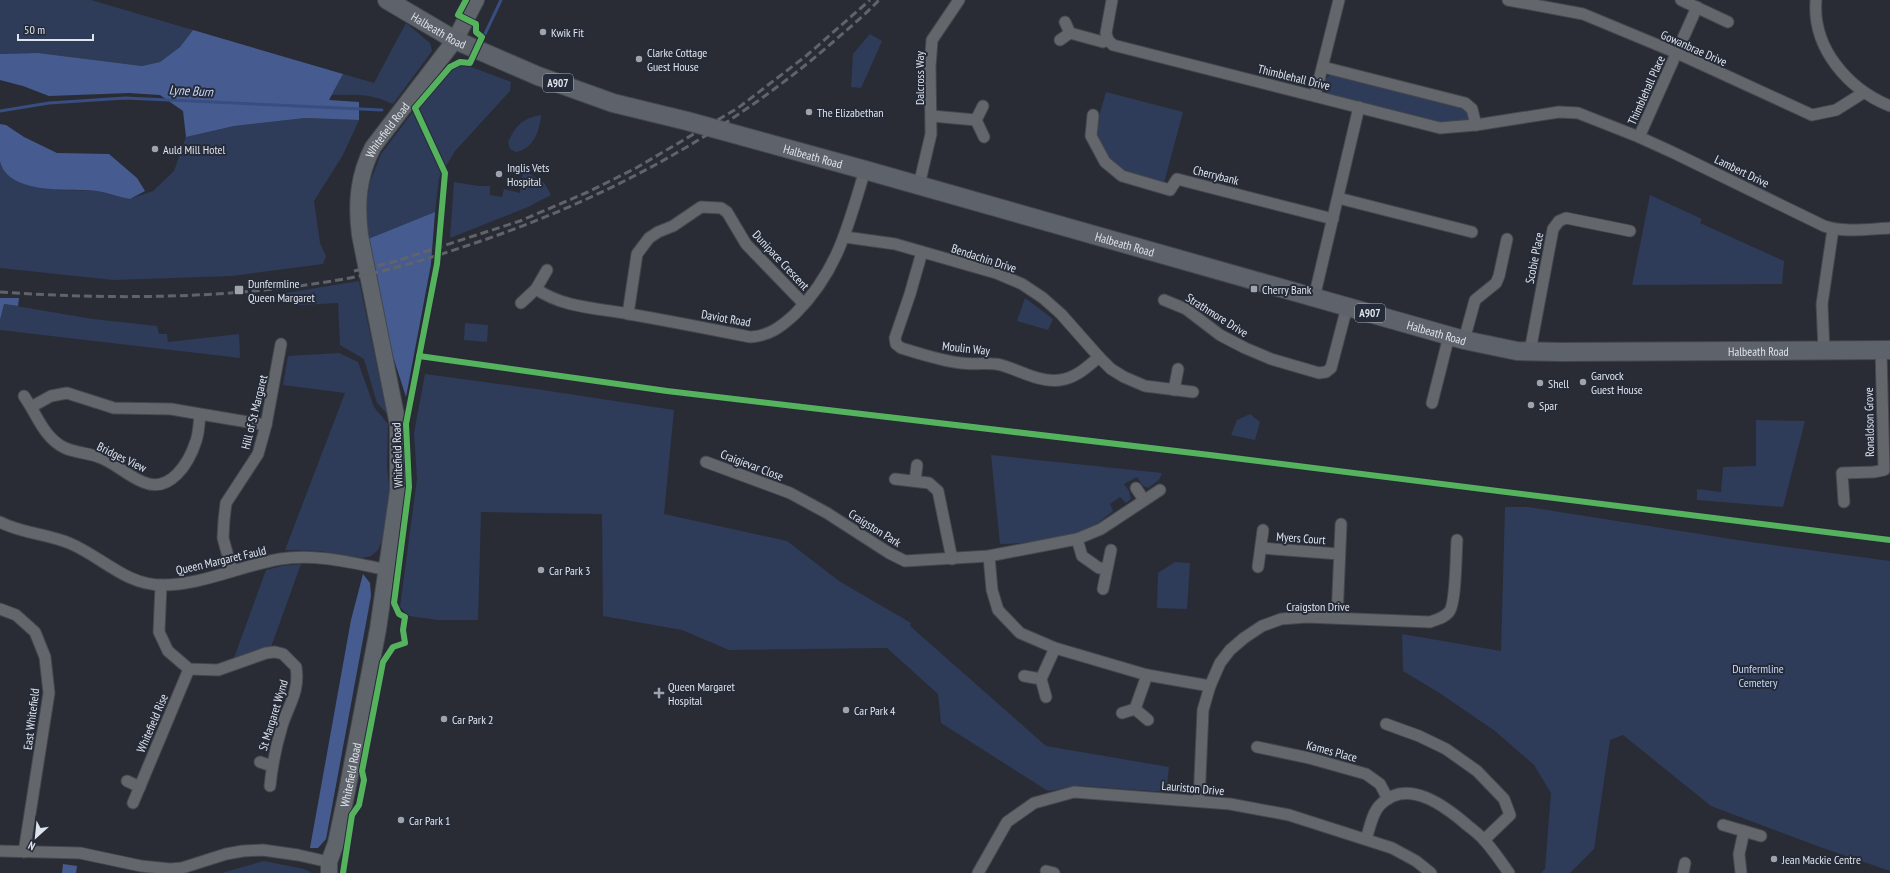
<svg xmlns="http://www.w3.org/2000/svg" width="1890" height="873" font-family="'PT Sans Narrow',sans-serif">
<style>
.green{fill:#2e3c59}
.forest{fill:#465c90}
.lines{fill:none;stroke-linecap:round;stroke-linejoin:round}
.stream{stroke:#384e81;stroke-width:3}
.street-casing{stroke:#44474d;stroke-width:13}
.secondary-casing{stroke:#44474d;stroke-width:18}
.primary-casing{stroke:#44474d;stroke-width:20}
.street{stroke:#63666b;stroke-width:11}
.secondary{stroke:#60646b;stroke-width:16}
.primary{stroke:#5e626b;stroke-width:18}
.rail{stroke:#606368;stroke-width:3;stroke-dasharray:8 4;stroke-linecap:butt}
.cycleway-casing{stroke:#252b38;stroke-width:8}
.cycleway{stroke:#56b35d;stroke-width:6}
.poi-dot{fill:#9fa3ab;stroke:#252b38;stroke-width:1.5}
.labels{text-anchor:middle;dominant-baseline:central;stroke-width:4;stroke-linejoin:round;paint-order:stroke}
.shield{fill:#252b38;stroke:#a7acb5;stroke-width:1}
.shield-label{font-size:11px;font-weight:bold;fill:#dfe3eb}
.street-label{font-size:12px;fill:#dfe3eb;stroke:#252b38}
.poi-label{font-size:12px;fill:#dfe3eb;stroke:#252b38;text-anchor:start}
.park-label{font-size:12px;fill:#c7d7f9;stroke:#252b38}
.water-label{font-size:13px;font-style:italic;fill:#c9d9fb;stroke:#252b38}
</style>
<rect width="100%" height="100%" fill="#292c34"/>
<g class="green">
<path d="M0,0H91L193,30L180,47L160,62L142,66L38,53L0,54Z"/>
<path d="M406,23L430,43L432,51L393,104C368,93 358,95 332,95L343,74L374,83Z"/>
<path d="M870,34L882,41L861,88L851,87L853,54Z"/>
<path d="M466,65L511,82L510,91L455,151L439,178L435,212L368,239L365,212L370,182L381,154L412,113L456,66Z"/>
<path d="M1334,74L1466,108L1469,116L1466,121L1439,123L1329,95C1320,87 1322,77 1334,74Z"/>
<path d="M1106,92L1183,112L1164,183C1140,175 1104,169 1097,140C1094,129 1103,104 1106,92Z"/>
<path d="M541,115C540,131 533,149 516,152L510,149L508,142C516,125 523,118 541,115Z"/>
<path d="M305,118L359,120L343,155L314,201L320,243L326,256L323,264L232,276L113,280L0,268V161L6,173L61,190L97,191L130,199L153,191L174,171L186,137L234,126Z"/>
<path d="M523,169L545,184L551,195L528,207L450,238L454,182L478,186H490V195L502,197L504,189L520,193Z"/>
<path d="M1650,195L1702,219L1700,223L1784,261L1782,284L1632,285Z"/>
<path d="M359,281L387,414L377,403L364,359L340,345L338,303L300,305L255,298Z"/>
<path d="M1025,298L1053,319L1048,330L1017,321Z"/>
<path d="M4,304L93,319L157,326L159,334H167L168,342L239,334L240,358L0,330V320Z"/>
<path d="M465,323L488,325L487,342L464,340Z"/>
<path d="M339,353L358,362L374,407L388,424L387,467L390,497L382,541L378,550L371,556L362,558L320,551L285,550L345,393L283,385L288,356Z"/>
<path d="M425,374L536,389L674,410L664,514L787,541L839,581L911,623L910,626L1046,746L1169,767L1166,792L1081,786L1048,791L941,723L938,694L887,648L729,650L682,630L603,616L602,514L481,512L478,620H438L409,616L400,607L417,479L414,433Z"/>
<path d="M1250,414L1260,422L1255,440L1231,435L1237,420Z"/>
<path d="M1756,420L1805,421L1783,507L1697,500V489L1721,492L1723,467L1756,466Z"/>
<path d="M991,455L1162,473L1159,480L1148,488L1143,486L1137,477L1124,484L1129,491L1131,499L1126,503L1120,497L1110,504L1113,511C1104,518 1094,527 1083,532C1061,542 1025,543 1000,544Z"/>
<path d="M1505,507H1528L1744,541L1890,561V871L1820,847L1711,806L1623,735L1610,740L1594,849L1570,873H1541L1545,869L1551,793L1534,765L1495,731L1438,692L1403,671L1402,634L1501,651Z"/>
<path d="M1175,562L1190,563L1187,609L1157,608L1158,573Z"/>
<path d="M301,564L271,647L234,658L266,570L282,566Z"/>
<path d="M264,861L304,869L312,873H222Z"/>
</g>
<g class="forest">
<path d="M193,30L343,74L329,100L359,102V120L305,118L234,126L186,137L183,111L160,95L129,93L49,96L23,86L0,80V54L38,53L142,66L160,62L180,47Z"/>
<path d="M0,124L6,125L24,137L57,153L109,154L137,178L145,191L130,199C119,197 108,193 97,191C71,188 8,196 0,161C0,150 0,135 0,124Z"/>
<path d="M435,212L431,264L406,397L390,347L368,239Z"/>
<path d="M0,298H19L18,306L4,304L0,320Z"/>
<path d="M363,574L370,583L371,596L326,839L318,848H310L351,620Z"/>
<path d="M63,864L77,866L76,873H62Z"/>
</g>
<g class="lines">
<g class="stream">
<path d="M485,34L501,0"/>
<path d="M0,111L49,103L125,98L382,110"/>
</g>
<g class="street-casing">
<g id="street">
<path d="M1508,0L1583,14L1677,53L1812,115L1836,110L1863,93"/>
<path d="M1681,0L1728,22"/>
<path d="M1816,0C1812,48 1848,89 1890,106"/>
<path d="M1065,22L1070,33L1103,42L1108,40L1113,45L1440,128L1476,125L1559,112L1578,113L1639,137L1672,152L1824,226C1844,233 1869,229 1890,228"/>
<path d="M1060,40L1070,33"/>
<path d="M1108,40L1106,33L1112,0"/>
<path d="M1323,67L1465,103L1472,109L1476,125"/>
<path d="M1315,96L1339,0"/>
<path d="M1093,115L1091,136L1105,162L1122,176L1170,190L1177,179L1333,219"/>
<path d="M932,116L976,120L983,106"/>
<path d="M976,120L984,137"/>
<path d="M1639,137L1697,7"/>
<path d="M919,185L931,134L930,67L932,40L959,0"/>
<path d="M1338,198L1472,232"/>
<path d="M845,237L895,244L996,273L1022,284L1043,298L1061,314L1099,357L1111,369L1124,377L1145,386L1193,392"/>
<path d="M922,252L910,294L895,338L896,344L901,348C921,354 941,361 961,363C974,365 987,362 1001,365C1019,370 1040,383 1060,380C1076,378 1087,367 1099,357"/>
<path d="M536,289C564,308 597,308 629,314C669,321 710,329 750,337C769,336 781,327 795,314C838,271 848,226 865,170"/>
<path d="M1314,298L1359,107"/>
<path d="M1164,300L1186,309L1220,335L1245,348L1271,359L1319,373L1326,372L1331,368L1347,307"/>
<path d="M521,303L536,289L547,270"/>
<path d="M628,314L637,254L649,238L658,232L673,226L701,207L721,208L727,212L746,244L804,304"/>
<path d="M1464,340L1475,300L1496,283L1499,276L1507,239"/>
<path d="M1530,351L1553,229L1559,221L1566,218L1630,231"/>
<path d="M1824,351L1822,304L1833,229"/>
<path d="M1174,390L1178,369"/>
<path d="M24,396L31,407"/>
<path d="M1432,403L1449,336"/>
<path d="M200,414L171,409L114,408L67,393L51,396L31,407C40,423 48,440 65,448C76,453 90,453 101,458C116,464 128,476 143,482C170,494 189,463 196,441C199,433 199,423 200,414L266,425"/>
<path d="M706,462L790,493L827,513L889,553L905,561L989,556L1077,539L1101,529L1160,490"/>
<path d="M895,479L929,483L938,491L952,559"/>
<path d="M915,481L917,465"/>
<path d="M1136,488L1144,500"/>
<path d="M1844,502L1842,473L1874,472L1884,470L1881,350"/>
<path d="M0,522C21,533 47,534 69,543C101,556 125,585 162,585C202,585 240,566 280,559C315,553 353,563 388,570"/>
<path d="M1077,539L1082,556L1099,568H1107"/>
<path d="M1261,548L1339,554"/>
<path d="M989,556L992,590L998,610L1020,633L1055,648L1147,675L1210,686"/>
<path d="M1258,567L1263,530"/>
<path d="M232,571L223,538L224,520L226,503L258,454L266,425L281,344"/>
<path d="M161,585L159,632L168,651L189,669L218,670L266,653L275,652L283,654L296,667C300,691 289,704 282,726C276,746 272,766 270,786"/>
<path d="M1103,589L1111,550"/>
<path d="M0,609L16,615L35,632L45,657L49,693L24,852"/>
<path d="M1337,618L1341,524"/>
<path d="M1024,676L1041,679L1046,697"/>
<path d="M1041,679L1055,648"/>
<path d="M1135,709L1147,675"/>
<path d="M1122,713L1135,709L1148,720"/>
<path d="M1386,724L1419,736L1446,749L1477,771L1504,799L1510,815L1484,840"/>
<path d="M1257,747L1309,758L1366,774L1380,784L1388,799"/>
<path d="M260,762L272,766"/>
<path d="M127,781L140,787"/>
<path d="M1199,801L1203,710L1210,686L1220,663L1230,650L1244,638L1262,626L1281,619L1306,617L1430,622C1438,619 1444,618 1449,612C1456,604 1456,553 1457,540"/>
<path d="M133,803L189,669"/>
<path d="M1723,825L1761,836"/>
<path d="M1366,839C1370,828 1372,813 1380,805C1407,777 1445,806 1467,825C1473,830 1480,835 1485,841C1494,851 1501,862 1509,873"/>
<path d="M0,851L80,853L141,866L170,869L182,868L226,854L243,851L263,850L298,855L329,862"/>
<path d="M1046,871L1054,873"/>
<path d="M978,873L1007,822L1034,803L1074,792L1230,804L1289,815L1392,848L1416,861L1431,873"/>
<path d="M1683,873L1685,863"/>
<path d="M1741,873L1739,854L1744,831"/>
</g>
</g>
<g class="secondary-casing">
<g id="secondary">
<path id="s1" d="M329,873V862L336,843L347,791L378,629L398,491V425L360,235C356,204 358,176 373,147L455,40L476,0"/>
</g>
</g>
<g class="primary-casing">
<g id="primary">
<path id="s2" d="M387,0L455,40L538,76L613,103L687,121L865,170L1464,340L1517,351L1562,352L1890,350"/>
</g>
</g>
<use href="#street" class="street"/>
<use href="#secondary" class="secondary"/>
<use href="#primary" class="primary"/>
<g class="rail">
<path d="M354,271L390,263L520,221L588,192L636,168L738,108L806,56L870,0"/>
<path d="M0,292C117,300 234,299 350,278C392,270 434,257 475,243C606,199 728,133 833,42C849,28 865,15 879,0"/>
</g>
<g class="cycleway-casing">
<g id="cycleway">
<path d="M419,356L667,391L1210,455L1890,540"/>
<path d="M343,873L352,815L359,805L364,780L362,771L383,662L393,647L405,643L403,630L405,617L399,614L394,603L409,487L406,424L437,264L445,173L415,108L450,67L460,62L470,63L482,37L476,32V24L458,15L466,0"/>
</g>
</g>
<use href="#cycleway" class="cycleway"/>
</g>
<g class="poi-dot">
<circle cx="543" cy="32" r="4"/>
<circle cx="639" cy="59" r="4"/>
<circle cx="809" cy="112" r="4"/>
<circle cx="155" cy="149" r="4"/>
<circle cx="499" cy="174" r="4"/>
<rect x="1250" y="285" width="8" height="8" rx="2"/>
<rect x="234" y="285" width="10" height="10" rx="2"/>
<circle cx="1583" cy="382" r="4"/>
<circle cx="1540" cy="383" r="4"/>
<circle cx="1531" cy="405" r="4"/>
<circle cx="541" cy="570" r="4"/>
<path d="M657 687h4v4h4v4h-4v4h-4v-4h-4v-4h4z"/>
<circle cx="846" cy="710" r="4"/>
<circle cx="444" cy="719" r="4"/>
<circle cx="401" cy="820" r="4"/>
<circle cx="1774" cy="859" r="4"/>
</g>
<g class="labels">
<g class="shield">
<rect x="543" y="74" width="30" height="18" rx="3"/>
<rect x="1355" y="304" width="30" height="18" rx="3"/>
</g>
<g class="shield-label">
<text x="558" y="83">A907</text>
<text x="1370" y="313">A907</text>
</g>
<g class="street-label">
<text stroke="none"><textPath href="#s2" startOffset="60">Halbeath Road</textPath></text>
<text transform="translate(1694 48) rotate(24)">Gowanbrae Drive</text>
<text transform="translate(1294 77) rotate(14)">Thimblehall Drive</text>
<text transform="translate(919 78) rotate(-90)">Dalcross Way</text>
<text transform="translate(1646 90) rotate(-66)">Thimblehall Place</text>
<text stroke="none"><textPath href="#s1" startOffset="761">Whitefield Road</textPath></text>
<text stroke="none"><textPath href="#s2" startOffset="456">Halbeath Road</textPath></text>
<text transform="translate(1742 171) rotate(26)">Lambert Drive</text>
<text transform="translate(1216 175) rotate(14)">Cherrybank</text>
<text stroke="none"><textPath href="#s2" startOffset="780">Halbeath Road</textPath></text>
<text transform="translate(984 258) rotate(18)">Bendachin Drive</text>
<text transform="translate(1534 258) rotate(-79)">Scobie Place</text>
<text transform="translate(781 260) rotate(47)">Dunipace Crescent</text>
<text transform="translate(1217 315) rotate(32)">Strathmore Drive</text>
<text transform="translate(726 318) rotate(10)">Daviot Road</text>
<text stroke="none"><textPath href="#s2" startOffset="1104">Halbeath Road</textPath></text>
<text transform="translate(966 348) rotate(6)">Moulin Way</text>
<text stroke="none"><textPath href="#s2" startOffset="1428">Halbeath Road</textPath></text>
<text transform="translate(254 412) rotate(-76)">Hill of St Margaret</text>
<text transform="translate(1869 422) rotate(-91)">Ronaldson Grove</text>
<text transform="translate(397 455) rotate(-92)">Whitefield Road</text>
<text transform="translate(122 457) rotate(26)">Bridges View</text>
<text transform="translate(752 465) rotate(21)">Craigievar Close</text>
<text transform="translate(875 528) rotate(32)">Craigston Park</text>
<text transform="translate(1301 538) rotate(4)">Myers Court</text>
<text transform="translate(221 560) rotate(-13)">Queen Margaret Fauld</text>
<text x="1318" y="606">Craigston Drive</text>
<text transform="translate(273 715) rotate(-73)">St Margaret Wynd</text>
<text transform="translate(31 719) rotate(-83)">East Whitefield</text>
<text transform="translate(152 723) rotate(-67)">Whitefield Rise</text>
<text transform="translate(1332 751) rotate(15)">Kames Place</text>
<text stroke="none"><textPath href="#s1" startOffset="101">Whitefield Road</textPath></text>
<text transform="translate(1193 788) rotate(5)">Lauriston Drive</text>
</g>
<g class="poi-label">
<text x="551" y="32">Kwik Fit</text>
<text x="647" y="52">Clarke Cottage<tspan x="647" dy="14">Guest House</tspan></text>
<text x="817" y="112">The Elizabethan</text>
<text x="163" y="149">Auld Mill Hotel</text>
<text x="507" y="167">Inglis Vets<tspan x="507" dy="14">Hospital</tspan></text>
<text x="248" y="283">Dunfermline<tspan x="248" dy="14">Queen Margaret</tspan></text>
<text x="1262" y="289">Cherry Bank</text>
<text x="1591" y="375">Garvock<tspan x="1591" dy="14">Guest House</tspan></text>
<text x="1548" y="383">Shell</text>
<text x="1539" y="405">Spar</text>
<text x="549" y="570">Car Park 3</text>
<text x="668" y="686">Queen Margaret<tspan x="668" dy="14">Hospital</tspan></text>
<text x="854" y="710">Car Park 4</text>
<text x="452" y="719">Car Park 2</text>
<text x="409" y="820">Car Park 1</text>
<text x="1782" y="859">Jean Mackie Centre</text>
</g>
<g class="park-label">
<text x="1758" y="668">Dunfermline<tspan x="1758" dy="14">Cemetery</tspan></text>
</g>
<g class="water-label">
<text transform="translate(191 91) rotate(3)">Lyne Burn</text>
</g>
</g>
<g transform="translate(36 837) rotate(207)" stroke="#252b38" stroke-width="3" paint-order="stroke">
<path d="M0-3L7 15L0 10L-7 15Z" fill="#dfe3eb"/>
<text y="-6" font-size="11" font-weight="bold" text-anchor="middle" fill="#dfe3eb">N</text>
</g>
<path d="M18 34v6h75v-6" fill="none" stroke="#dfe3eb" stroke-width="2"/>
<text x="24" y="34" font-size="12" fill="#dfe3eb" stroke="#252b38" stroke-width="3" paint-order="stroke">50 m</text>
</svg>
